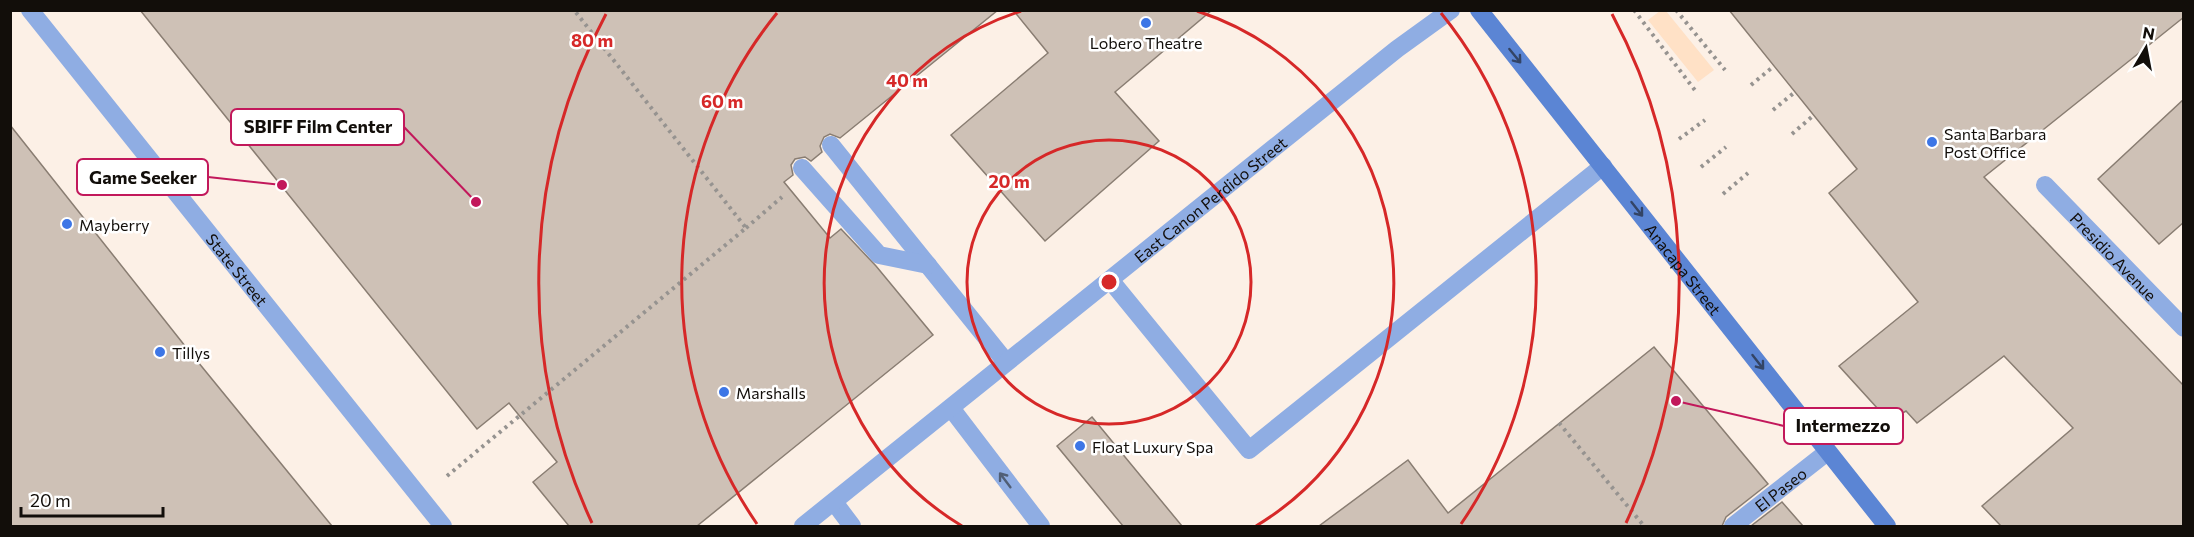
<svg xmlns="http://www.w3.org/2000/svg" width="2194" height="537" font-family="Commissioner,sans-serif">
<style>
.built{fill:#fcf0e6}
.green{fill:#ffe1c6}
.building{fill:#cec1b6;stroke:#897d72;stroke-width:1.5}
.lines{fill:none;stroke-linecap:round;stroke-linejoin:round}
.path{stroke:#969390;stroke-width:4;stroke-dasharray:3 4.5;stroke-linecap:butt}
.lane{stroke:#8fade3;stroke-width:18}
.street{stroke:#8fade3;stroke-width:18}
.secondary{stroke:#5b85d4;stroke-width:18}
.oneway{stroke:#334465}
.oneway2{stroke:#505e76}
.ring{fill:none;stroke:#d62828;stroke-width:3}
.poi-dot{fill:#3d76e6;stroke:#fff;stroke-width:2}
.labels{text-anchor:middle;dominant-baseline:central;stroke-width:5;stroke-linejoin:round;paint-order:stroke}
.poi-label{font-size:16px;fill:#120e0a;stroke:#fff;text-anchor:start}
.street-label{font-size:16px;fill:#120e0a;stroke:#fff}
.centre{fill:#d62828;stroke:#fff;stroke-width:3}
.ring-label{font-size:18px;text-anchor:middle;font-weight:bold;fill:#d62828;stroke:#fff;stroke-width:5;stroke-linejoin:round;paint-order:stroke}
.leader{fill:none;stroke:#c2185b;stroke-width:2}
.callout-dot{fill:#c2185b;stroke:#fff;stroke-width:2}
.callout{fill:#fff;stroke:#c2185b;stroke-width:2}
.callout-label{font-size:18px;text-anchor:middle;font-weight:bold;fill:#120e0a}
</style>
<rect width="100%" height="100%" fill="#fdfbf8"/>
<rect class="built" x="11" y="11" width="2172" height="515"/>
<path class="green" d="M1660,11H1666L1714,70L1698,82L1648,20Z"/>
<g class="building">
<path d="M140,10H998L840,138L830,134L824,137L820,146L822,152L811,161L805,157L795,159L791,165L793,175L784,182L830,238L841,229L876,266L933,335L697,526H569L533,482L557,462L509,403L477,429Z"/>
<path d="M1013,10H1212L1115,92L1159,141L1045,241L951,135L1048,53Z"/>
<path d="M1729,10H2184V17L1984,177L2184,386V526H2001L1982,506L2073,428L2004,356L1917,423L1906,411L1889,421L1839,366L1918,302L1829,193L1857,169Z"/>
<path d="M2184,99V222L2159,244L2098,179Z"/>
<path d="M10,125L189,351L332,526H10Z"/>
<path d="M1654,347L1768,484L1726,517L1722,526H1319L1408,460L1448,513Z"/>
<path d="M1092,417L1182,526H1123L1057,446Z"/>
<path d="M1782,502L1803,526H1751Z"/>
</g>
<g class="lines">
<g class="path">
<path d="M1634,10L1697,93"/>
<path d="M1637,10H1647"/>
<path d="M1676,10L1725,70"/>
<path d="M1751,85L1774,66"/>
<path d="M1773,110L1795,92"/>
<path d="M1792,134L1814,115"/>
<path d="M1679,139L1705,120"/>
<path d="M1701,167L1726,147"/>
<path d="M1723,194L1748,173"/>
<path d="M746,228L782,197"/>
<path d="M1559,423L1644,526"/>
<path d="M447,476L746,228L574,10"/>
</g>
<g class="lane">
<path d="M831,145L1006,362"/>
<path d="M802,168L879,255L928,265"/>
<path d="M1111,281L1249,450L1603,166"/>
<path d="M951,408L1041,526"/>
<path d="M834,502L852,526"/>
</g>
<g class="street">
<path id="s1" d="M30,10L443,526"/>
<path id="s2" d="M2045,185L2184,328"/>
<path id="s3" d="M803,526L1397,49L1451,10"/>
<path id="s4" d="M1733,526L1826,453"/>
</g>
<path class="secondary" id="s5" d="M1479,10L1887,526"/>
</g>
<defs><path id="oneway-shaft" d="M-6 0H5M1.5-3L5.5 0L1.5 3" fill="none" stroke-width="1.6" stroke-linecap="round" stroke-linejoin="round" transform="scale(1.5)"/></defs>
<g class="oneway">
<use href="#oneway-shaft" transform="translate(1515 56) rotate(51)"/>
<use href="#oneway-shaft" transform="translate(1637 209) rotate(52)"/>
<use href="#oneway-shaft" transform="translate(1758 362) rotate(52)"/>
</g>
<use class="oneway2" href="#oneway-shaft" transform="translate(1005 480) rotate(-127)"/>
<g class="ring">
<circle cx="1109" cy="282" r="142"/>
<path d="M962 526A285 285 0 0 1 1021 11M1197 11A285 285 0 0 1 1256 526"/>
<path d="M757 524A427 427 0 0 1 777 13M1441 13A427 427 0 0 1 1461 524"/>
<path d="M592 523A570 570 0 0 1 606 14M1612 14A570 570 0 0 1 1626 523"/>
</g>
<g class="poi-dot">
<circle cx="1146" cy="23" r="6"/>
<circle cx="1932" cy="142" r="6"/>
<circle cx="67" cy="224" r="6"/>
<circle cx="160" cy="352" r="6"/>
<circle cx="724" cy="392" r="6"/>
<circle cx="1080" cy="446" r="6"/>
</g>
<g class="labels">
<g class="poi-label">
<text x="1146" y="42" text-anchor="middle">Lobero Theatre</text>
<text x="1944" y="133">Santa Barbara<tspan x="1944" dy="18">Post Office</tspan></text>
<text x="79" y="224">Mayberry</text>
<text x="172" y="352">Tillys</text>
<text x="736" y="392">Marshalls</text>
<text x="1092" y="446">Float Luxury Spa</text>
</g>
<g class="street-label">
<text stroke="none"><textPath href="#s3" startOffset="522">East Canon Perdido Street</textPath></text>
<text stroke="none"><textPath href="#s2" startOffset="99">Presidio Avenue</textPath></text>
<text stroke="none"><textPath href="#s1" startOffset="332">State Street</textPath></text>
<text stroke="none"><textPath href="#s5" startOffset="330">Anacapa Street</textPath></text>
<text stroke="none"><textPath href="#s4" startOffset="60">El Paseo</textPath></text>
</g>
</g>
<circle cx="1109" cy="282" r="9" class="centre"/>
<g class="ring-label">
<text x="592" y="47">80 m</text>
<text x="907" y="87">40 m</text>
<text x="722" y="108">60 m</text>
<text x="1009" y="188">20 m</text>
</g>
<path class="leader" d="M476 202L404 127M282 185L208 177M1676 401L1784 426"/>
<g class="callout-dot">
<circle cx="476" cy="202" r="6"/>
<circle cx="282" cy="185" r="6"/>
<circle cx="1676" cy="401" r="6"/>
</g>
<g class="callout">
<rect x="231" y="109" width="173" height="36" rx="6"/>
<rect x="77" y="159" width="131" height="36" rx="6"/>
<rect x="1784" y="408" width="119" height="36" rx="6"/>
</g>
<g class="callout-label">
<text x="318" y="133">SBIFF Film Center</text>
<text x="143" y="184">Game Seeker</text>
<text x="1843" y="432">Intermezzo</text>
</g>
<rect width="2194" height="537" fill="none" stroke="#120e0a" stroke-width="24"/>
<g transform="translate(2146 48) rotate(10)" stroke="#ffffff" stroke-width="4.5" paint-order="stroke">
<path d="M0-4.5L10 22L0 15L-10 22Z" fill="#120e0a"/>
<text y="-9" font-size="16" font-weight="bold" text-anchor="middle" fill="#120e0a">N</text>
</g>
<path d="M21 507v9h142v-9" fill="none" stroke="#120e0a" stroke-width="3"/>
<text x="30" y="507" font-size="18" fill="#120e0a" stroke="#ffffff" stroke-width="4.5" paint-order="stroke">20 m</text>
</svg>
